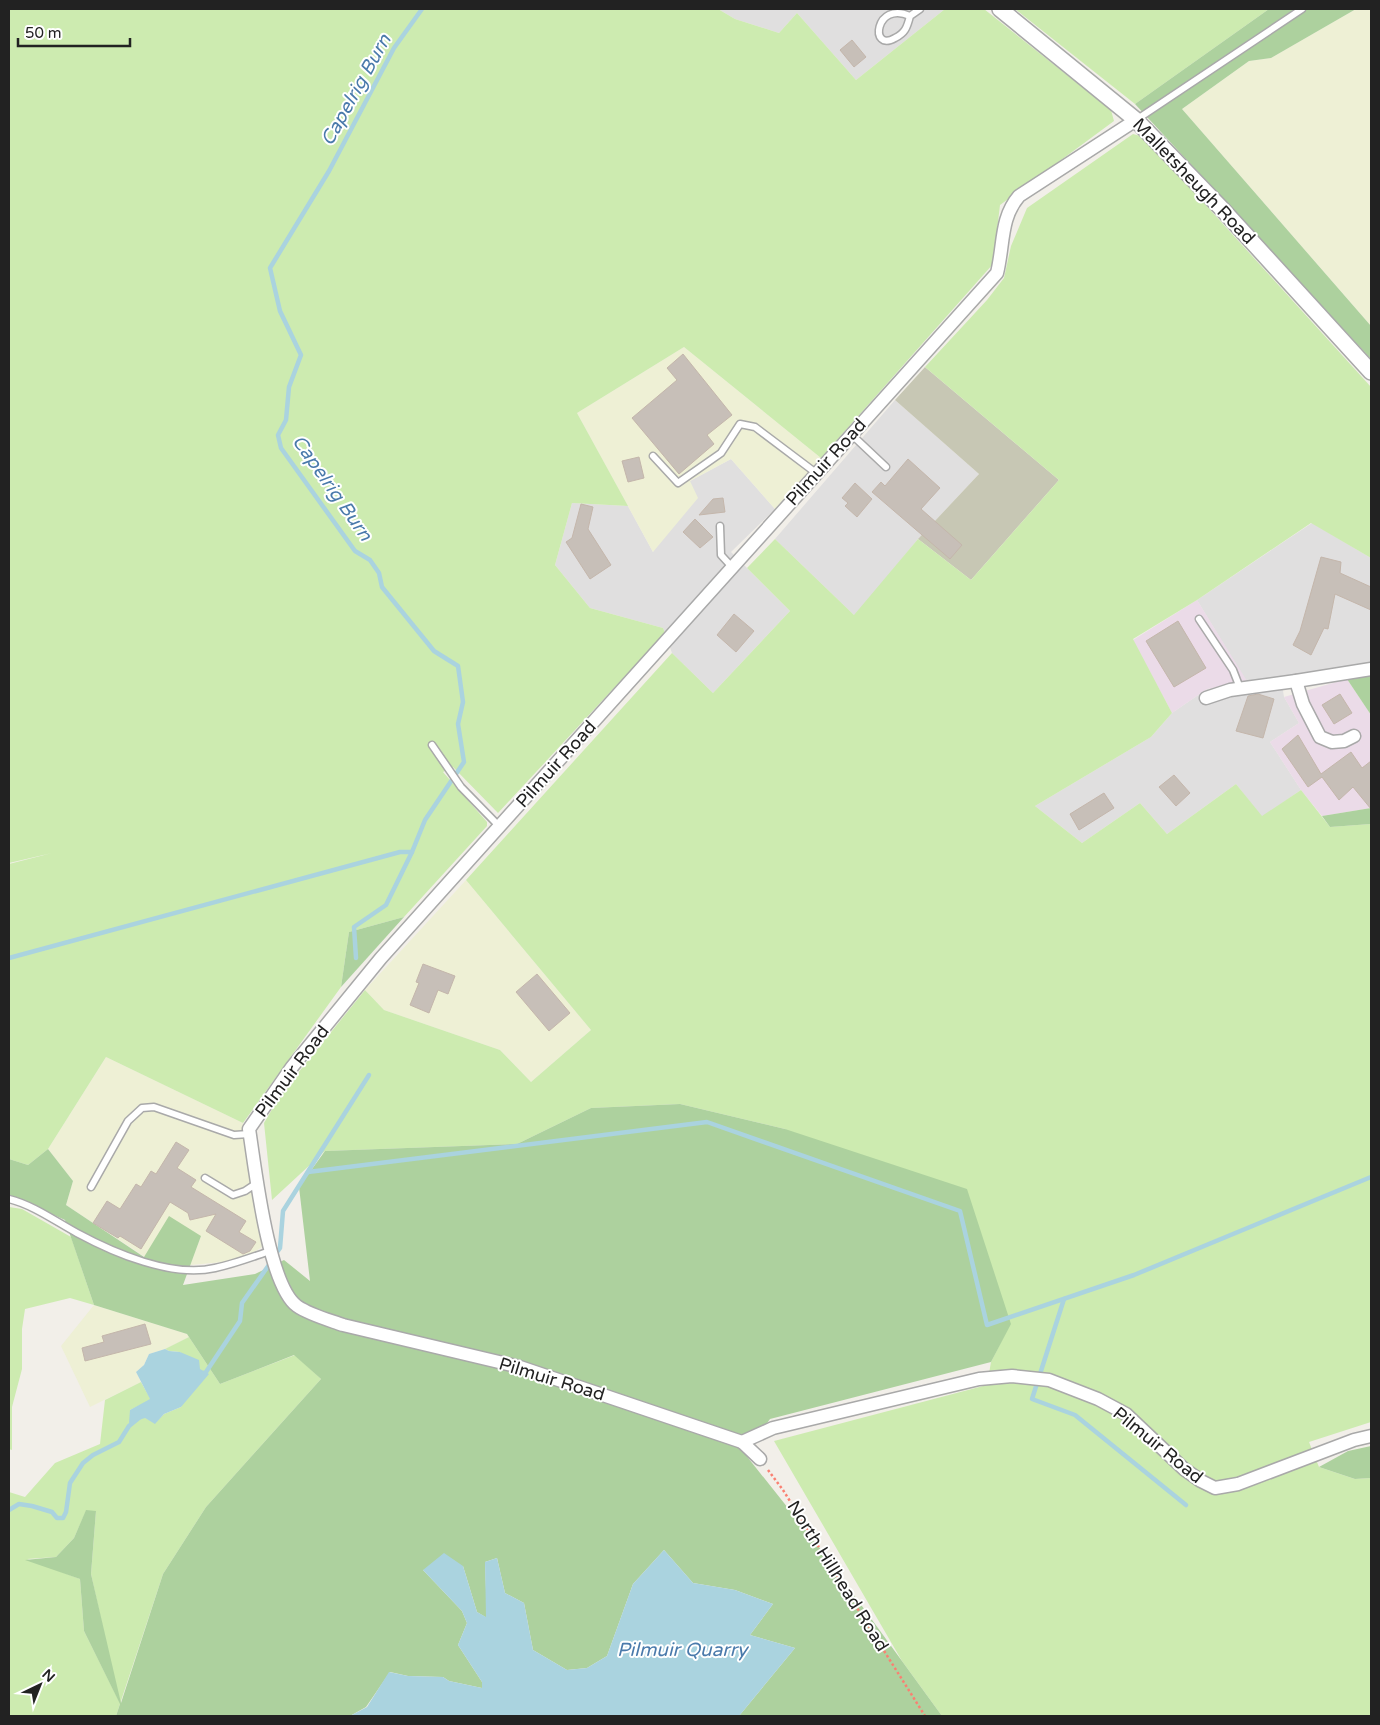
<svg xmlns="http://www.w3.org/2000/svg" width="1380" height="1725" font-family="'Varela Round',sans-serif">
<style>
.residential{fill:#e0dfdf}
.industrial{fill:#ebdbe8}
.construction{fill:#c7c7b4}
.farmland{fill:#eef0d5}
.grass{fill:#cdebb0;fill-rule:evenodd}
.forest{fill:#add19e}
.water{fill:#aad3df}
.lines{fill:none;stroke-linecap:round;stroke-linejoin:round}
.stream{stroke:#aad3df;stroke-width:4.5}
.building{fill:#c7bfb8;stroke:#c4b6ab}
.service-casing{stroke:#a9a9a9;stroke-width:9}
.minor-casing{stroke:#a9a9a9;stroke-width:15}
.tertiary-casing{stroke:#a9a9a9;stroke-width:18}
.path{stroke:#fa8072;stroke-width:2.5;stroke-dasharray:2.5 2.5;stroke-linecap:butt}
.service{stroke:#fff;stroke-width:6}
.minor{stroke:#fff;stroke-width:12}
.tertiary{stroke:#fff;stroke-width:15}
.labels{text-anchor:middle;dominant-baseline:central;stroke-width:4;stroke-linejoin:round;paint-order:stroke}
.street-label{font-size:18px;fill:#222;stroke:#fff}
.water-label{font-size:19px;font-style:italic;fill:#4a7aab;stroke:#fff}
</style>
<rect width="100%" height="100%" fill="#f2efe9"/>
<g class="residential">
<path d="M718,9H945L856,80L797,13L779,33L735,19Z"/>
<path d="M895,400L979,474L918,539L855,616L775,539Z"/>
<path d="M731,459L775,509L731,552L790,611L713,693L672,653L663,628L590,608L555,565L572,503L628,506L653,552L690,481Z"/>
<path d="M1312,523L1371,558V665L1281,678L1284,697L1299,723L1270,742L1301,790L1262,817L1236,784L1167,834L1140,803L1082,843L1035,806L1151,737L1172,713L1207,689L1246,681L1197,600Z"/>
</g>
<g class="industrial">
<path d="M1197,600L1247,681L1207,689L1172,713L1133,640Z"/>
<path d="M1347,679L1371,715V808L1322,816L1301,790L1270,742L1299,723L1284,697Z"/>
</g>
<path class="construction" d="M925,367L1059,480L971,580L918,539L979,474L895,400Z"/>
<g class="farmland">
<path d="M1356,9H1371V326L1182,109L1249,61L1271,58Z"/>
<path d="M684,347L821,458L775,509L731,459L690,481L698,498L653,552L577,413Z"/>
<path d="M466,880L591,1030L531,1082L500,1050L384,1010L365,990Z"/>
<path d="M106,1057L243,1123L265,1245L250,1255L223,1262L190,1265L201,1236L145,1257L66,1205L73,1181L48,1149Z"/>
<path d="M94,1305L187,1334L189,1337L165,1349L149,1354L144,1365L136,1372L141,1382L90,1407L61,1346Z"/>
</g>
<g class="grass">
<path d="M9,9H718L735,19L779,33L797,13L856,80L945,9H984L1111,110L1114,121L1000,205L993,264L821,458L684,347L577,413L628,506L572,503L555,565L590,608L663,628L665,633L498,813L453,767L443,772L487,822V826L404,917L349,932L341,987L243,1123L106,1057L48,1149L28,1165L9,1159V864L52,853L9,863Z"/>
<path d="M1015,9H1269L1135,104Z"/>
<path d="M1133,134L1144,137L1371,387V558L1311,523L1197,600L1133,639L1172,713L1151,737L1035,806L1082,843L1140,803L1167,834L1236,784L1262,816L1301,790L1330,827L1371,824V1422L1309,1442L1319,1467L1355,1479L1371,1478V1716H942L902,1661L774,1441L987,1385L991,1362L1010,1324L785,1129L680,1104L591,1108L517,1144L325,1151L272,1200L264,1123L281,1094L365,990L384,1010L500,1050L531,1082L591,1030L466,880L672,653L713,693L790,611L747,568L775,539L854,615L918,539L971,580L1059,480L925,367L987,300L1004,278L1011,246L1027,208Z"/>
<path d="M9,1207L22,1209L71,1237L94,1305L70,1298L25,1309L22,1329V1369L12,1407V1450L9,1449Z"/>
<path d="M189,1337L220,1384L295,1355L321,1379L206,1507L163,1574L116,1716H9V1492L25,1497L55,1463L100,1444L105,1400L141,1382L151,1400L130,1410L155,1423L164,1414L181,1407L200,1369L180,1352L169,1351L165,1349ZM86,1511H96L91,1574L119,1701L84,1631L80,1579L27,1559L56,1557L74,1538Z"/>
</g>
<g class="forest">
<path d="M1269,9H1356L1271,58L1249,61L1182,109L1371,326V359L1135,104Z"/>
<path d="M1371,675V715L1347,679Z"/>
<path d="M1371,808V824L1330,827L1322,816Z"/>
<path d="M404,917L341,987L349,932Z"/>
<path d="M680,1104L785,1129L967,1189L1011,1324L991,1362L770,1419L745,1454L819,1547L942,1716H739L795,1648L750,1635L773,1604L735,1590L693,1583L664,1550L633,1584L607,1656L587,1668L567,1670L533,1650L524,1603L505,1593L497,1558L485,1562L487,1618L477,1612L463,1566L423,1570L462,1611L467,1623L458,1645L482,1682V1688L449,1681L443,1677L408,1676L390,1672L366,1707L350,1716H116L120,1704L84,1631L80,1579L25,1560L56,1557L74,1538L86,1510L96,1511L91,1574L121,1703L163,1574L206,1507L321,1379L294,1355L220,1384L187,1334L94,1305L65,1220L9,1195V1159L28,1165L48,1149L73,1181L66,1205L144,1257L169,1216L201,1236L183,1285L255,1274L284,1260L310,1281L299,1187L325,1151L517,1144L591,1108Z"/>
<path d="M1371,1446V1478L1355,1479L1319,1467L1348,1451Z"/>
</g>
<g class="water">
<path d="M165,1349L169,1351L180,1352L199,1360L200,1369L209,1374L181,1407L164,1414L155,1424L145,1418L129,1423L130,1410L150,1399L136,1372L144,1365L149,1354Z"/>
<path d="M664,1550L693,1583L735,1590L773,1604L750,1635L795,1648L739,1716H350L367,1707L389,1672L408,1676L443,1677L449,1681L482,1688V1682L458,1645L467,1623L462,1611L423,1570L444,1553L463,1566L477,1612L486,1617L485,1562L497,1558L505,1593L524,1603L533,1650L567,1670L587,1668L607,1656L633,1584Z"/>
</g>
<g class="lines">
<g class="stream">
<path d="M9,958L400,852H412"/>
<path d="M356,958L354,927L386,905L412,852L425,820L464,762L458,724L463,702L458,666L434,651L382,587L379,573L370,560L355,551L281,448L278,435L286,420L289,387L301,355L280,311L270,268L329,171L394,48L422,9"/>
<path d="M308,1172L707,1122L960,1211L987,1325L1134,1275L1371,1177"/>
<path d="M275,1255L280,1248L283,1211L369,1075"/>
<path d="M1064,1299L1032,1399L1075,1415L1186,1505"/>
<path d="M201,1374L206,1372L240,1321L242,1303L271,1262"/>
<path d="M9,1510L19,1504L32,1506L52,1512L57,1518H63L66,1512L70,1483L83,1463L93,1455L119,1442L129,1426L140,1417"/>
</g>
</g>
<g class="building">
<path d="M852,40L866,57L854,67L840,50Z"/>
<path d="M683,354L732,415L707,435L714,444L679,474L632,418L677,380L667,368Z"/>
<path d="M639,457L644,478L628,482L622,461Z"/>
<path d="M908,459L940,488L921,509L962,545L950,559L872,492L881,482L885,486Z"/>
<path d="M855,483L872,499L857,517L845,506L848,503L842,498Z"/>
<path d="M723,498L725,512L699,515L713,499Z"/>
<path d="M581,504L593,507L588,529L611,565L590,579L566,542L572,538Z"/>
<path d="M695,519L713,537L700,548L683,532Z"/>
<path d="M1321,557L1341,562L1340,573L1371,587V610L1335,594L1328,629L1324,628L1311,655L1293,645L1300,631Z"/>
<path d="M734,614L754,631L736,652L717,635Z"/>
<path d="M1178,621L1206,668L1174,687L1146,641Z"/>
<path d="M1258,694L1274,699L1263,738L1236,731L1248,696Z"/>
<path d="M1340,694L1352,713L1334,724L1322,705Z"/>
<path d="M1298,735L1321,774L1351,752L1362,768L1371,761V809L1353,787L1339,800L1322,777L1308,787L1282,749Z"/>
<path d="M1174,775L1190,793L1176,806L1159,787Z"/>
<path d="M1104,793L1114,808L1079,830L1070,814Z"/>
<path d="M423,964L455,976L448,994L438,990L429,1013L410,1005L419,983L416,982Z"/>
<path d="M537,974L570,1013L549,1031L516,992Z"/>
<path d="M176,1142L189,1150L177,1168L196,1180L191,1187L246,1221L239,1232L256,1242L250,1251L243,1254L206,1231L216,1214L190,1220L188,1213L170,1202L141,1249L120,1236L118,1238L93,1223L107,1201L120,1209L136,1184L141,1187L151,1171L156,1174Z"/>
<path d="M145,1324L151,1344L85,1361L82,1348L104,1342L102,1336Z"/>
</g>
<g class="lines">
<g class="service-casing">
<g id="service">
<path d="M910,16C875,0 869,53 895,38C905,33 907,28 910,16L920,9"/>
<path d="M1136,120L1302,9"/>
<path d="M851,434L886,467"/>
<path d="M653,456L678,483L721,453L740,424L755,427L816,473"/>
<path d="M720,526L721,555L732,567"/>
<path d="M1199,619L1233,670L1240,688"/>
<path d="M432,745L461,787L499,826"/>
<path d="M205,1178L233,1195L245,1191L257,1183"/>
<path d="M91,1187L128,1121L142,1108L154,1107L234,1135L249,1134"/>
<path d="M9,1199C33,1205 55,1221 77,1233C114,1253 172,1278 215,1268C234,1264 252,1257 270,1251"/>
</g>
</g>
<g class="minor-casing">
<g id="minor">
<path d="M1136,120L1019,196C1000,218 1004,245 997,273L381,958L292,1067L249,1129C255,1167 268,1285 297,1306C310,1315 329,1320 343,1325L520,1367L742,1442L773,1428L979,1379L1012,1376L1049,1380L1098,1399L1126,1414L1184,1469L1201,1481L1215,1488L1238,1484L1354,1440L1371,1436"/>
<path d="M1296,681L1303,704L1320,737L1332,742L1344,741L1354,736"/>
<path d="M1206,698L1230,690L1296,681L1371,669"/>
<path d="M742,1442L760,1459"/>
</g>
</g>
<g class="tertiary-casing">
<path id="tertiary" d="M1000,9L1136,120L1224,211L1371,372"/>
</g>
<path class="path" d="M768,1470L783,1490L925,1716"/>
<use href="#service" class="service"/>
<use href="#minor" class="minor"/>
<use href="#tertiary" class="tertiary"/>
</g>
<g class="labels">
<g class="street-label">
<text transform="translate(1194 181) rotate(46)">Malletsheugh Road</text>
<text transform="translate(826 462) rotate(-48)">Pilmuir Road</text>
<text transform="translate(556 764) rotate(-48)">Pilmuir Road</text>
<text transform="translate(292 1071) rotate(-53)">Pilmuir Road</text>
<text transform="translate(552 1379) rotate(17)">Pilmuir Road</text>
<text transform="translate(1158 1445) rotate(39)">Pilmuir Road</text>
<text transform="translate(838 1576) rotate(58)">North Hillhead Road</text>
</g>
<g class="water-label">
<text transform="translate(356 90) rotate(-61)">Capelrig Burn</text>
<text transform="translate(332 488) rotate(55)">Capelrig Burn</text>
<text x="682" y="1650">Pilmuir Quarry</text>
</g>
</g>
<rect width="1380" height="1725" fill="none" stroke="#222222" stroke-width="20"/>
<g transform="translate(40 1685) rotate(43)" stroke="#ffffff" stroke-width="4" paint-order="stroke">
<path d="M0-4L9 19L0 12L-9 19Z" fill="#222222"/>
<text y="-8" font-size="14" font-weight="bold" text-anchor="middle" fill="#222222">N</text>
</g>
<path d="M18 38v8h112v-8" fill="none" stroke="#222222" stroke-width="2.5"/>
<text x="25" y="38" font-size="15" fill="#222222" stroke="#ffffff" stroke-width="4" paint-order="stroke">50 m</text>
</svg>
